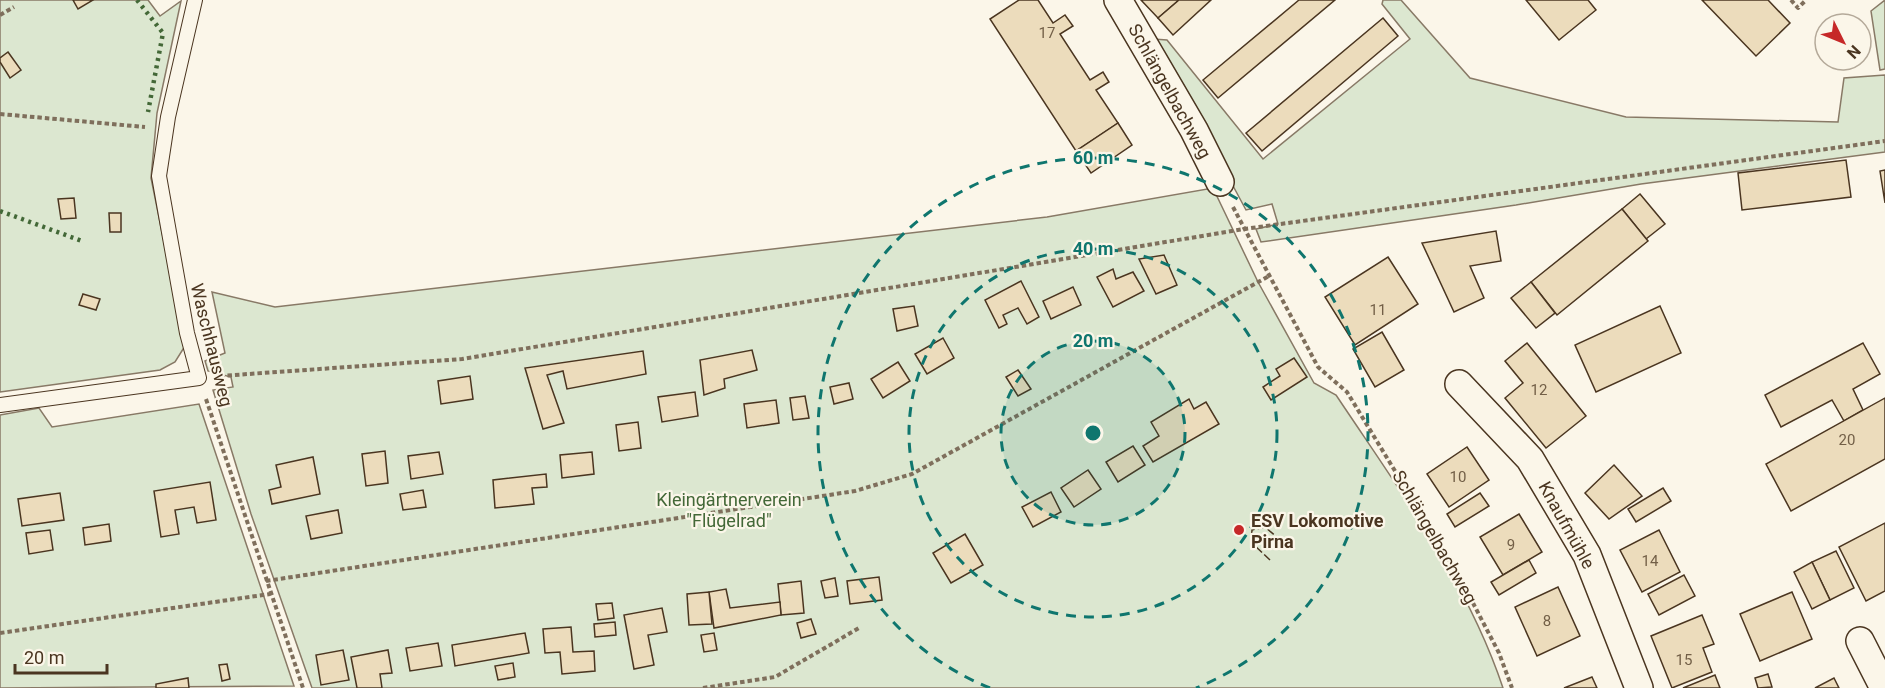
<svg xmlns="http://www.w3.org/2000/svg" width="1885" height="688" font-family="Roboto,sans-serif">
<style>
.green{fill:#dce7d0;stroke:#887966;stroke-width:1.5}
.building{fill:#ecdcbc;stroke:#4a3520;stroke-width:1.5}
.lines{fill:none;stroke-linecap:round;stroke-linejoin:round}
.service-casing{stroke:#4a3520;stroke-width:16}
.minor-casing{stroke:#4a3520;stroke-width:30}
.path{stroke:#7f6f5c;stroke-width:4;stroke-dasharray:4.5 3;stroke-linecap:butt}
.service{stroke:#fbf6e9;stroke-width:14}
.minor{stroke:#fbf6e9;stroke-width:27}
.hedge{stroke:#436837;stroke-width:4.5;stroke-dasharray:3 4.5;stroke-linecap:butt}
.fence{stroke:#4a3520;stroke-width:1.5;stroke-dasharray:8 3;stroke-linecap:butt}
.ring{fill:none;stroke:#0f766e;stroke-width:3;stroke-dasharray:10 8}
.poi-dot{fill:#c62828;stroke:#fbf6e9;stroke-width:2}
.labels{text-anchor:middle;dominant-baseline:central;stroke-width:4.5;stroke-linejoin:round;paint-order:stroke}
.number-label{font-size:15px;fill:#725f47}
.street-label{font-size:18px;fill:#4a3520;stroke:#fbf6e9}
.park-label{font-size:18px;fill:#436837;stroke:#fbf6e9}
.poi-label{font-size:18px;font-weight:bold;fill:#4a3520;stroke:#fbf6e9;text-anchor:start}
.centre{fill:#0f766e;stroke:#fbf6e9;stroke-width:3}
.ring-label{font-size:18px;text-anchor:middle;font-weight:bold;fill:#0f766e;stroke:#fbf6e9;stroke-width:4.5;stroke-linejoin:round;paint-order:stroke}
</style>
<rect width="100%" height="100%" fill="#fbf6e9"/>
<g class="green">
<path d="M0,0H148L160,16L181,1L157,113L151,178L185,346L175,362L160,370L0,392Z"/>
<path d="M1383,0H1401L1470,78L1626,117L1838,122L1844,78L1885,75V152L1641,184L1516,205L1261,242L1256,229L1278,224L1272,204L1246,210L1154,39L1167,40L1263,159L1410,39L1382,4Z"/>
<path d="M1885,0V69L1880,70L1871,11Z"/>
<path d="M1213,188L1258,282L1314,383L1336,395C1398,488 1468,582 1503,688H312L251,514L213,390L233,387L231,377L208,371L205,361L225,353L212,292L275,307L1047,217Z"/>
<path d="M199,404L294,686L0,688V415L39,408L52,427Z"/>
</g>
<g class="building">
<path d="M73,0H93L78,9Z"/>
<path d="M1019,0H1038L1053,23L1065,15L1073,26L1060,34L1090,80L1103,72L1109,82L1096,90L1118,123L1076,151L990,19Z"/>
<path d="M1141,0H1179L1158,18Z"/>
<path d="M1179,0H1211L1173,35L1158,18Z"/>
<path d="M1299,0H1335L1218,98L1203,80Z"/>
<path d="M1526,0H1588L1596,10L1559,40Z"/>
<path d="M1702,0H1768L1790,23L1756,56Z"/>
<path d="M1383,18L1398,36L1262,151L1246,133Z"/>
<path d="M8,52L21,70L10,78L0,62V58Z"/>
<path d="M1118,123L1132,145L1091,173L1076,151Z"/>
<path d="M1846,160L1851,197L1742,210L1738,173Z"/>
<path d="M1885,170V203L1880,171Z"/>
<path d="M1640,194L1665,224L1646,239L1622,209Z"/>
<path d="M74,198L76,218L61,219L58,199Z"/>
<path d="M1622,209L1648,241L1557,315L1531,282Z"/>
<path d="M109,213H121V232H110Z"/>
<path d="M1496,231L1501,261L1470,266L1484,298L1454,312L1422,243Z"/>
<path d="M1164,255L1177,285L1156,294L1139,259Z"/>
<path d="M1388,257L1418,304L1355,345L1325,297Z"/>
<path d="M1113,269L1116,279L1133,272L1144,291L1113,307L1097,277Z"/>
<path d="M1021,281L1039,317L1027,324L1018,308L1003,315L1007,324L999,328L985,300Z"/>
<path d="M1531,282L1555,313L1536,328L1511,298Z"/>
<path d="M1073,287L1081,305L1051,319L1043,301Z"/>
<path d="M83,294L100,299L96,310L79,305Z"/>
<path d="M914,306L918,326L897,331L893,309Z"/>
<path d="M1660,306L1681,353L1596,392L1575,345Z"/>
<path d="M1382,332L1404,370L1375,387L1353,349Z"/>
<path d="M943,338L954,358L927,374L915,354Z"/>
<path d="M1527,343L1586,416L1546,448L1505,398L1523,383L1505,361Z"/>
<path d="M1863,343L1880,374L1853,389L1863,410L1844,421L1832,400L1781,427L1765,395Z"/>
<path d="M752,350L757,370L724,379L725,388L704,395L700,360Z"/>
<path d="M643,351L646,374L567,389L563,371L547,375L564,423L543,429L525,368Z"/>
<path d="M1294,358L1307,377L1271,400L1263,387L1280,376L1276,369Z"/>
<path d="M898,362L910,381L883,398L871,379Z"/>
<path d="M1018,370L1031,389L1018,396L1006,377Z"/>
<path d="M470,376L473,399L441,404L438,381Z"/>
<path d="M849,383L853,399L834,404L830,387Z"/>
<path d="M695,392L698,416L662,422L658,397Z"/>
<path d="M805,396L809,418L793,420L790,398Z"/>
<path d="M1885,398V459L1791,511L1766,464Z"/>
<path d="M1189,399L1194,409L1206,402L1219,424L1153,462L1143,446L1159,436L1151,422Z"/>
<path d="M776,400L779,423L747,428L744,404Z"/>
<path d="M638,422L641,448L619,451L616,425Z"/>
<path d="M1133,446L1145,465L1118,482L1106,462Z"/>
<path d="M1467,447L1489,480L1449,507L1427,474Z"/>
<path d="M385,451L388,483L366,486L362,454Z"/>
<path d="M439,452L443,474L411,479L408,456Z"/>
<path d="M592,452L594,474L562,478L560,455Z"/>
<path d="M313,457L320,494L272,504L269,490L281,487L276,465Z"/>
<path d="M1614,465L1642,496L1609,519L1585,493Z"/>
<path d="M1088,470L1101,489L1074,507L1061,488Z"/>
<path d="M546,474L547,487L532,488L534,504L495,508L493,480Z"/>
<path d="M210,482L216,520L197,523L194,507L175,510L179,534L161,537L154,491Z"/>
<path d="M1663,488L1671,501L1636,522L1628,509Z"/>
<path d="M423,490L426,507L403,510L400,494Z"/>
<path d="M1051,492L1061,512L1033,527L1022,507Z"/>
<path d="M60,493L64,520L22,526L18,499Z"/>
<path d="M1480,493L1489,506L1455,527L1447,514Z"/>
<path d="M338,510L342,533L311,539L306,516Z"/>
<path d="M1519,514L1542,552L1503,575L1480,537Z"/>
<path d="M1885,523V591L1866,601L1839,547Z"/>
<path d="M109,524L111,541L85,545L83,528Z"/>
<path d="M50,530L53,550L29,554L26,533Z"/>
<path d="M1659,530L1680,572L1642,592L1620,550Z"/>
<path d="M965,534L983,565L951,583L933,553Z"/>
<path d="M1836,551L1854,588L1830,600L1812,562Z"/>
<path d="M1529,560L1536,573L1499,595L1491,582Z"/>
<path d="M1812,562L1830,600L1812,609L1794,572Z"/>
<path d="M1684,575L1695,596L1659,615L1648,594Z"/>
<path d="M879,577L882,600L850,604L847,581Z"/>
<path d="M835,578L838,596L825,598L821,581Z"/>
<path d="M801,581L804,613L781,615L778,584Z"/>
<path d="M1558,587L1580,636L1537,656L1515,607Z"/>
<path d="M726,589L730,608L780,602L781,615L714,628L709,592Z"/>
<path d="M709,592L712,624L689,625L687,594Z"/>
<path d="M1792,592L1812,639L1760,661L1740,614Z"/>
<path d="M612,603L614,618L598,620L596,604Z"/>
<path d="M662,608L667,632L648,635L654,665L634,669L624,615Z"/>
<path d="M1702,615L1714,644L1703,648L1712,672L1672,688L1651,636Z"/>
<path d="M811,619L816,634L801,638L797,623Z"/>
<path d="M615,622L616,635L595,637L594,624Z"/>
<path d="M571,627L573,652L594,651L595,671L562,674L560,652L545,653L543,629Z"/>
<path d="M525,633L529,653L455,666L452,645Z"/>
<path d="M714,633L717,650L704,652L701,635Z"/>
<path d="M438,643L442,666L410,671L406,648Z"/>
<path d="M343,650L349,680L321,685L316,655Z"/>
<path d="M388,650L392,673L380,674L382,688H357L351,657Z"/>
<path d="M513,663L515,677L498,680L495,666Z"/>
<path d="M227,664L230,679L222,681L219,665Z"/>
<path d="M1768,674L1772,687L1758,688L1755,678Z"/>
<path d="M1715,675L1720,688H1683Z"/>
<path d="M1592,677L1597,688H1564Z"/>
<path d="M188,678L189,688H156V684Z"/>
<path d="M1834,678L1839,688H1815Z"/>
</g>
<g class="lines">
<g class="service-casing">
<path id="service" d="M0,405L199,378L187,333L159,176L168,117L195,0"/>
</g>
<g class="minor-casing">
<g id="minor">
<path d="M1118,0L1194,130L1220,182"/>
<path d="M1459,384L1530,459L1587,555L1639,688"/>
<path d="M1860,641L1884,688"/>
</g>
</g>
<g class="path">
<path d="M1791,0L1798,8L1806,0"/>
<path d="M0,15L14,7"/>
<path d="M0,114L145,127"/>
<path d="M1233,207L1318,367L1347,392L1460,578L1499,653L1512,688"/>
<path d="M220,376L462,359L1244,229L1885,141"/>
<path d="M206,399L303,688"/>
<path d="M266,581L855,491L912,474L1269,276"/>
<path d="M0,633L270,594"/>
<path d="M703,688L775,677L859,628"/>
</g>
<use href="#service" class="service"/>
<use href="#minor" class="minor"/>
<g class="hedge">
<path d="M137,0L163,33L148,112"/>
<path d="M0,211L82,241"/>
</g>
<path class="fence" d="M1270,560L1251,542L1252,530L1265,527L1285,544"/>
</g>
<circle cx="1093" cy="433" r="92" fill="#0f766e" fill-opacity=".12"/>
<g class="ring">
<circle cx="1093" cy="433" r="92"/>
<circle cx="1093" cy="433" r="184"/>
<path d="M990 688A275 275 0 1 1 1196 688"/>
</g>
<circle class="poi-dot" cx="1239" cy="530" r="6"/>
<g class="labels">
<g class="number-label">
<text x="1047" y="33">17</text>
<text x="1378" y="310">11</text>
<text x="1539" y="390">12</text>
<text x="1847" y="440">20</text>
<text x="1458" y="477">10</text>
<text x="1511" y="545">9</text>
<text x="1650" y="561">14</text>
<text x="1547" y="621">8</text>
<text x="1684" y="660">15</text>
</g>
<g class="street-label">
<text transform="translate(1170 91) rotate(61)">Schlängelbachweg</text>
<text transform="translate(212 345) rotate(76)">Waschhausweg</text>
<text transform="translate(1567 525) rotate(61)">Knaufmühle</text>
<text transform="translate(1435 537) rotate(60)">Schlängelbachweg</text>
</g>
<g class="park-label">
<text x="729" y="499">Kleingärtnerverein<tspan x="729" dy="21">"Flügelrad"</tspan></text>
</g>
<g class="poi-label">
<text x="1251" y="520">ESV Lokomotive<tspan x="1251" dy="21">Pirna</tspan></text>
</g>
</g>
<circle cx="1093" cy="433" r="9" class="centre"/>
<g class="ring-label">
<text x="1093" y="164">60 m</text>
<text x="1093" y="255">40 m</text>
<text x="1093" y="347">20 m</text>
</g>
<g transform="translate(1843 42) rotate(133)"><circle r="28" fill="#fbf6e9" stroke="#b4a999" stroke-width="1.5"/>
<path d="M0-4.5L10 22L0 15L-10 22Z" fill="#c62828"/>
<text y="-9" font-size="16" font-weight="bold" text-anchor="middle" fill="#4a3520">N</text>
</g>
<path d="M15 664v9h92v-9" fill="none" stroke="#4a3520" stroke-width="3"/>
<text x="24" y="664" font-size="18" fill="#4a3520" stroke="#fbf6e9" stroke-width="4.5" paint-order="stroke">20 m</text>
</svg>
